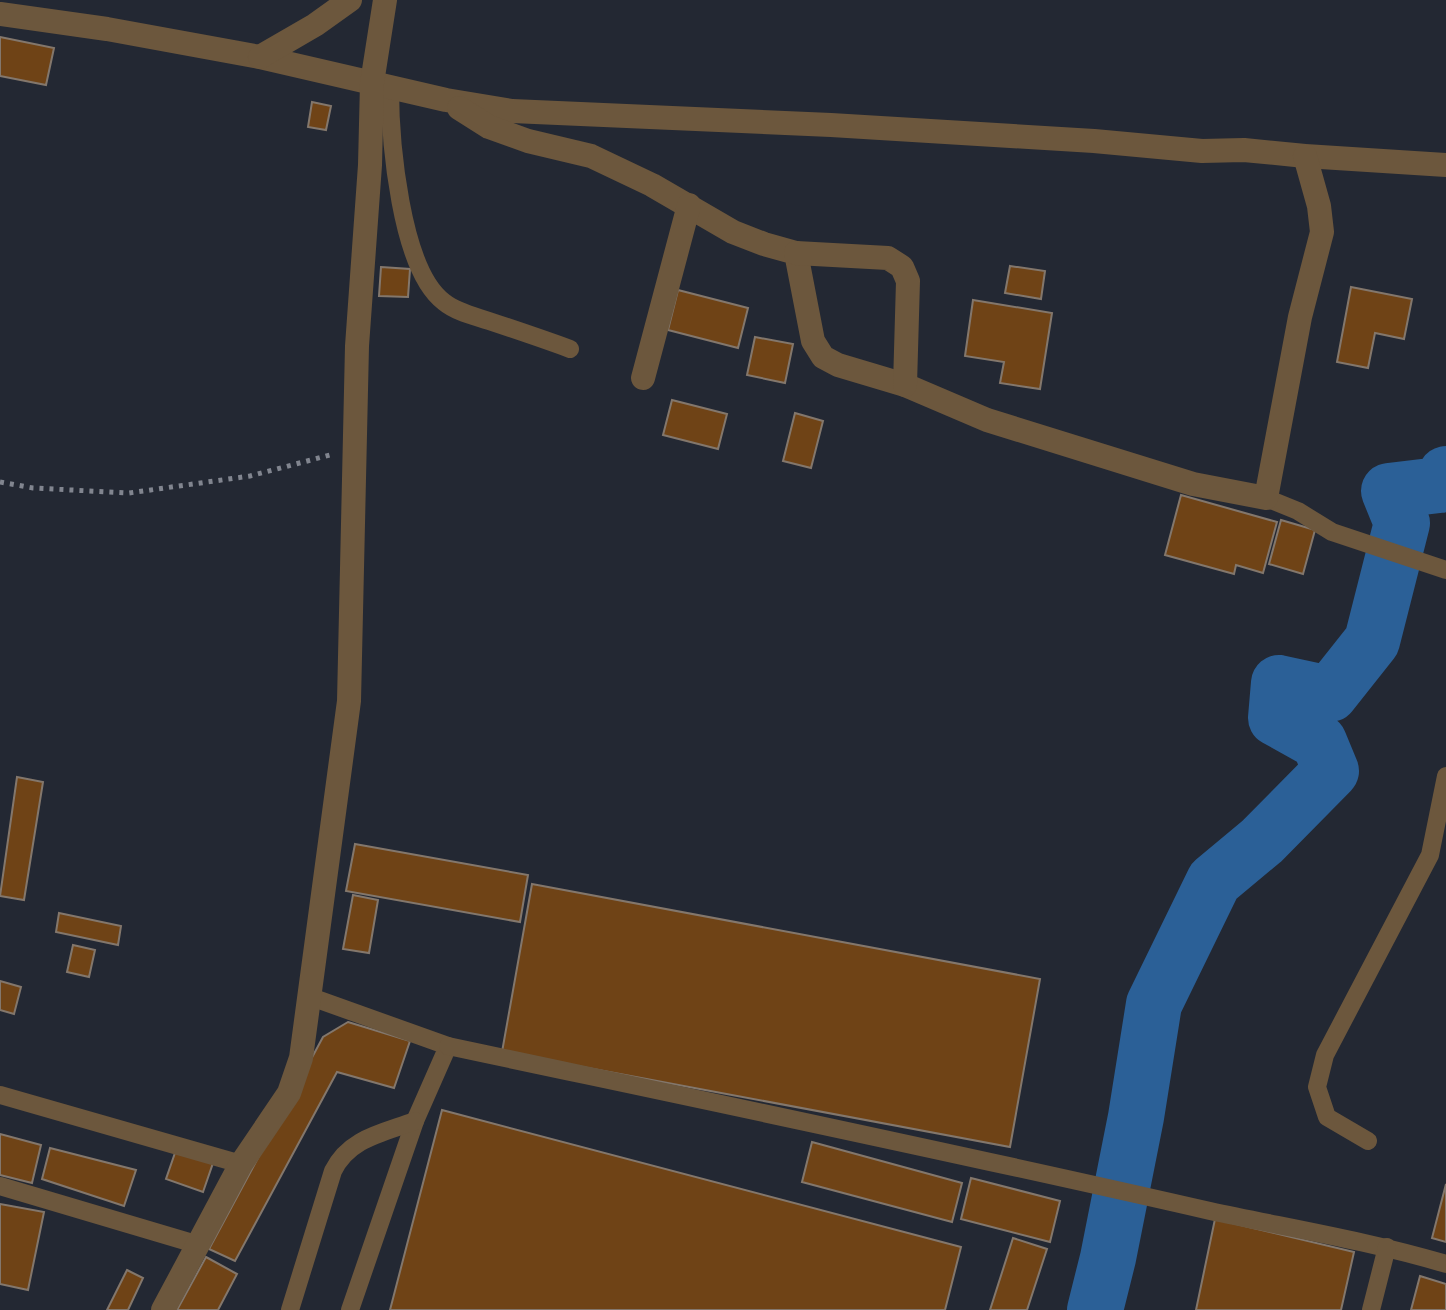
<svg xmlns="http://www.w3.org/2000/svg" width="1446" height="1310" font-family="'IBM Plex Serif',serif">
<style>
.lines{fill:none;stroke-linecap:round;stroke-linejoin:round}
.river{stroke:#2b6097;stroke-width:56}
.building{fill:#6f4316;stroke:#83776c;stroke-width:2}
.path{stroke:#81858f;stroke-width:5;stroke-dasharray:4 6;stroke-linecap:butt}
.service{stroke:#6c573d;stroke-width:18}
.minor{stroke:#6c573d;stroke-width:24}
</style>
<rect width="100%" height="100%" fill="#232833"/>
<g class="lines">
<path class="river" d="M1095,1310L1108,1258L1136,1117L1154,1004L1214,881L1262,841L1331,771L1319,742L1276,718L1279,683L1330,694L1372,641L1402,523L1389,491L1439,485L1446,474"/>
</g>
<g class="building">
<path d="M0,37L54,48L46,85L0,76Z"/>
<path d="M312,102L331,106L326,130L308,127Z"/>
<path d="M1010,266L1045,271L1041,299L1005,293Z"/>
<path d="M381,267L410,269L408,297L379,296Z"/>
<path d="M1351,287L1412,299L1404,339L1375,333L1368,368L1337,362Z"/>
<path d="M678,290L748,308L738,348L668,330Z"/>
<path d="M973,300L1052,313L1040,389L1000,383L1004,362L965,356Z"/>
<path d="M755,337L793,344L785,383L747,375Z"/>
<path d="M672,400L727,414L718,449L663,435Z"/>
<path d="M795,413L823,421L811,468L783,461Z"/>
<path d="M1181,495L1277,522L1263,573L1236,565L1234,574L1165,555Z"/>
<path d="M1281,520L1315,530L1303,574L1269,564Z"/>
<path d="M17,777L43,782L24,900L0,896Z"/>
<path d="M355,844L528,875L520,922L346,891Z"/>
<path d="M532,884L1040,979L1010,1147L502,1052Z"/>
<path d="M353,895L378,900L369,953L343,949Z"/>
<path d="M59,913L121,926L118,945L56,932Z"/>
<path d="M73,945L95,950L89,977L67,972Z"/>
<path d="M0,981L21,987L14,1014L0,1010Z"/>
<path d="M348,1022L410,1041L394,1088L337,1072L235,1261L209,1249L323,1037Z"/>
<path d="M442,1110L961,1247L945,1310H390Z"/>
<path d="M0,1134L41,1145L32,1183L0,1175Z"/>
<path d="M812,1142L962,1183L952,1222L802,1182Z"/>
<path d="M50,1148L136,1170L124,1206L42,1179Z"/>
<path d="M176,1150L213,1163L203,1192L166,1179Z"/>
<path d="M971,1178L1060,1201L1050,1242L961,1219Z"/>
<path d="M1446,1184V1242L1432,1238Z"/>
<path d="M0,1204L44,1212L28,1290L0,1284Z"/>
<path d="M1215,1219L1354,1252L1341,1310H1196Z"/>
<path d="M1013,1238L1047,1249L1027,1310H990Z"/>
<path d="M206,1257L237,1274L218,1310H177Z"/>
<path d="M127,1270L143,1278L128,1310H107Z"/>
<path d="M1420,1276L1446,1284V1310H1411Z"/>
</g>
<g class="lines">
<path class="path" d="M0,482L33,488L129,493L250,476L330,455"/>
<g class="service">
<path d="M390,87C390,139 400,269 444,302C456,312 474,316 489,321C516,330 543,339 570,349"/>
<path d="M1266,498L1298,511L1332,532L1446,570"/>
<path d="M311,997L448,1046L415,1121L350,1310"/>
<path d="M448,1046C702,1100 957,1153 1210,1211C1289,1228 1369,1241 1446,1264"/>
<path d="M0,1095L241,1164"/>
<path d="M1368,1141L1327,1117L1317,1087L1325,1055L1430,855L1446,776"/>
<path d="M0,1186L199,1245"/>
<path d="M290,1310L333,1171C349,1138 383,1133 415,1121"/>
<path d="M1371,1310L1387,1247"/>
</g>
<g class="minor">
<path d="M0,14L107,29L260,57L446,100L512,111L831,125L1094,141L1202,151L1244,150L1305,156L1446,165"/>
<path d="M260,57L315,25L350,0"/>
<path d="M459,108L489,127L528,141L591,156L652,185L733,232L764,244L796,253L813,341L823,357L838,365L905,385L987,420L1193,484L1266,498L1300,317L1322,232L1319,206L1305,156"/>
<path d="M796,253L888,258L902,267L908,281L905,385"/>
<path d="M643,378L689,205"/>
<path d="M163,1310L241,1164L289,1093L301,1058L349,701L357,346L370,165L372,83L385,0"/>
</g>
</g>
</svg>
